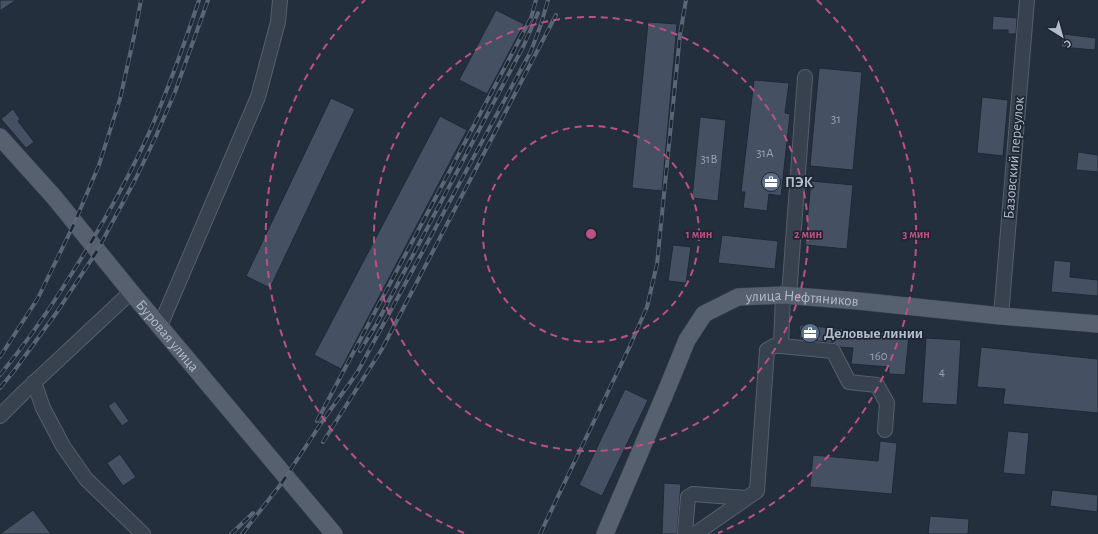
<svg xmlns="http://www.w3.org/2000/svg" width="1098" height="534" font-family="'Alegreya Sans',sans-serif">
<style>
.building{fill:#455162;stroke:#1f2835}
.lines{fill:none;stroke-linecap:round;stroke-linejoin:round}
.minor-casing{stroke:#565f6c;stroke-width:16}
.major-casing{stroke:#414a57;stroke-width:18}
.minor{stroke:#38414e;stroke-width:14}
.major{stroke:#56606e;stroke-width:17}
.rail-casing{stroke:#5a6575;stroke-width:4}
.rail{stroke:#1d2633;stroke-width:2.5;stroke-dasharray:8;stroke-linecap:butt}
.ring{fill:none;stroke:#bd5182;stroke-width:2;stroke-dasharray:7 5}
.labels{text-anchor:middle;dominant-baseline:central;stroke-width:3.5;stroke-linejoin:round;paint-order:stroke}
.number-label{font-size:13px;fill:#98a1af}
.street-label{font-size:15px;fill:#b4bcc9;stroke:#1d2633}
.poi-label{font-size:15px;font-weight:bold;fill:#b4bcc9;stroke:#1d2633;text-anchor:start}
.centre{fill:#bd5182;stroke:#1d2633;stroke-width:2}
.ring-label{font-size:12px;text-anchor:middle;font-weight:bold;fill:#bd5182;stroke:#1d2633;stroke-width:3.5;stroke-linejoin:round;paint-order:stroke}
</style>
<rect width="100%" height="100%" fill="#242f3e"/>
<g class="building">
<path d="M0,0H16L0,11Z"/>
<path d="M496,10L524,24L487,94L459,80Z"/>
<path d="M993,16L1017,18L1016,34H1008V30H992Z"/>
<path d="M648,22L677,24L662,191L632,188Z"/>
<path d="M1063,34L1096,38L1095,50L1061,47Z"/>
<path d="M819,68L862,72L853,170L810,166Z"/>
<path d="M754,80L789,83L785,113L790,114L781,196L769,194L767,211L743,208L745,192H741Z"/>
<path d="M982,97L1008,100L1003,156L977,153Z"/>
<path d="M331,98L355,109L270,288L246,276Z"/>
<path d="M13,109L20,119L18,121L34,142L26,148L1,119Z"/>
<path d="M440,116L467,130L341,369L314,355Z"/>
<path d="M700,117L726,120L718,201L692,198Z"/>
<path d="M1078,152L1098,155V172L1076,170Z"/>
<path d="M811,181L853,185L847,249L805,245Z"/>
<path d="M722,235L778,241L775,269L718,263Z"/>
<path d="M673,245L691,247L686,283L668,281Z"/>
<path d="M1054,260L1071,262L1070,277L1098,280V296L1051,292Z"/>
<path d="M800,325L909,335L905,375L889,374V367L851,364L853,348L840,347L834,343L817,341V339L799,338Z"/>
<path d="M926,338L961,340L957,405L922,403Z"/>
<path d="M981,347L1098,359V413L1003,404L1005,389L977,387Z"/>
<path d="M625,389L648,400L602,496L579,485Z"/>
<path d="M115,401L129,421L122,426L108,406Z"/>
<path d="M1008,431L1029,433L1025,475L1003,473Z"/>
<path d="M880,441L897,443L892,494L810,487L813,455L878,461Z"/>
<path d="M120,454L136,477L123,486L107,463Z"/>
<path d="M664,483L681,484L677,534H662Z"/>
<path d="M1052,490L1098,495L1097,512L1050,506Z"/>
<path d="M33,510L51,534H0Z"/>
<path d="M930,516L969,519L968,534H928Z"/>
</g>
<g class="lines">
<g class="minor-casing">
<g id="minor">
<path d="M783,295L781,346L833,351L849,382L877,385L887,403L885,430"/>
<path d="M789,296L805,77"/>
<path d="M1001,316L1027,0"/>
<path d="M160,326L258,97L278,22L280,0"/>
<path d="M34,382L43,408L63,446L86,479L143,534"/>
<path d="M0,416L24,392L131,292"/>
<path d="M688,534L685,532L688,497L693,494L746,498"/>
<path d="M695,534L757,491L767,350L774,346H781"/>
</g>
</g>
<g class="major-casing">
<g id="major">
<path id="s1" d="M0,137L54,197L131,292L334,534"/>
<path id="s2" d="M605,534L667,389L687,340L704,314L738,297L783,295L858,301L1001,316L1098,324"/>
</g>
</g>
<use href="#minor" class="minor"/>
<use href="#major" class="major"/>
<g class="rail-casing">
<g id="rail">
<path d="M360,351L376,325L523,47L538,13"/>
<path d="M0,357L38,298L74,224L99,165L120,99L135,32L141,0"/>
<path d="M0,375C22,348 43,319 62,289C94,239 124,188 149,133C168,90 184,45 199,0"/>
<path d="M0,388L14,371L57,312L97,251L136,178L156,136L175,92L208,0"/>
<path d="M317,421L531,18L536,0"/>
<path d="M323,442L382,349L556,15"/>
<path d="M231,534L253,513"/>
<path d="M242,534L281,484L326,416L357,373L531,51L541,24L548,0"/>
<path d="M540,534L629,348L647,307L657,264L680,35L686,0"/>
</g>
</g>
<use href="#rail" class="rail"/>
</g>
<g class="ring">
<circle cx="591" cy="234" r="108"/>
<circle cx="591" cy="234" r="217"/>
<path d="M464 533A325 325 0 0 1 365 0M817 0A325 325 0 0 1 718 533"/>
</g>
<defs>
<g id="office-disc" transform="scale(1)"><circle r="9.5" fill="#5c6f8a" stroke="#1d2633"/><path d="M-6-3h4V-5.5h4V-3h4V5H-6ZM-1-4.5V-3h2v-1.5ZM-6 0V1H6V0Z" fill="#fff"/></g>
</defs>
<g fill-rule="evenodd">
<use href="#office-disc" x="771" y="182"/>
<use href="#office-disc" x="810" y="333"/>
</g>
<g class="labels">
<g class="number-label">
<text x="836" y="119">31</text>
<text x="765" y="153">31А</text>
<text x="709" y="159">31В</text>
<text x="879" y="356">160</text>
<text x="942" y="372">4</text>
</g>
<g class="street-label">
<text transform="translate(1014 158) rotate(-85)">Базовский переулок</text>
<text stroke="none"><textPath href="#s2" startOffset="344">улица Нефтяников</textPath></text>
<text stroke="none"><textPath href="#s1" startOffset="260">Буровая улица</textPath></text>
</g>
<g class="poi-label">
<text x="785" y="182">ПЭК</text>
<text x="824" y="333">Деловые линии</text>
</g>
</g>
<circle cx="591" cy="234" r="6" class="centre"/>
<g class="ring-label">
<text x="699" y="238">1 мин</text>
<text x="808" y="238">2 мин</text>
<text x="916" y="238">3 мин</text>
</g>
<g transform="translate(1062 36) rotate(143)" stroke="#1d2633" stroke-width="3" paint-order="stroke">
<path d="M0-3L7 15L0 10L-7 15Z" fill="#b4bcc9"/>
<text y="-6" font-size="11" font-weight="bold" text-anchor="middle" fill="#b4bcc9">С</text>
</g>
</svg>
